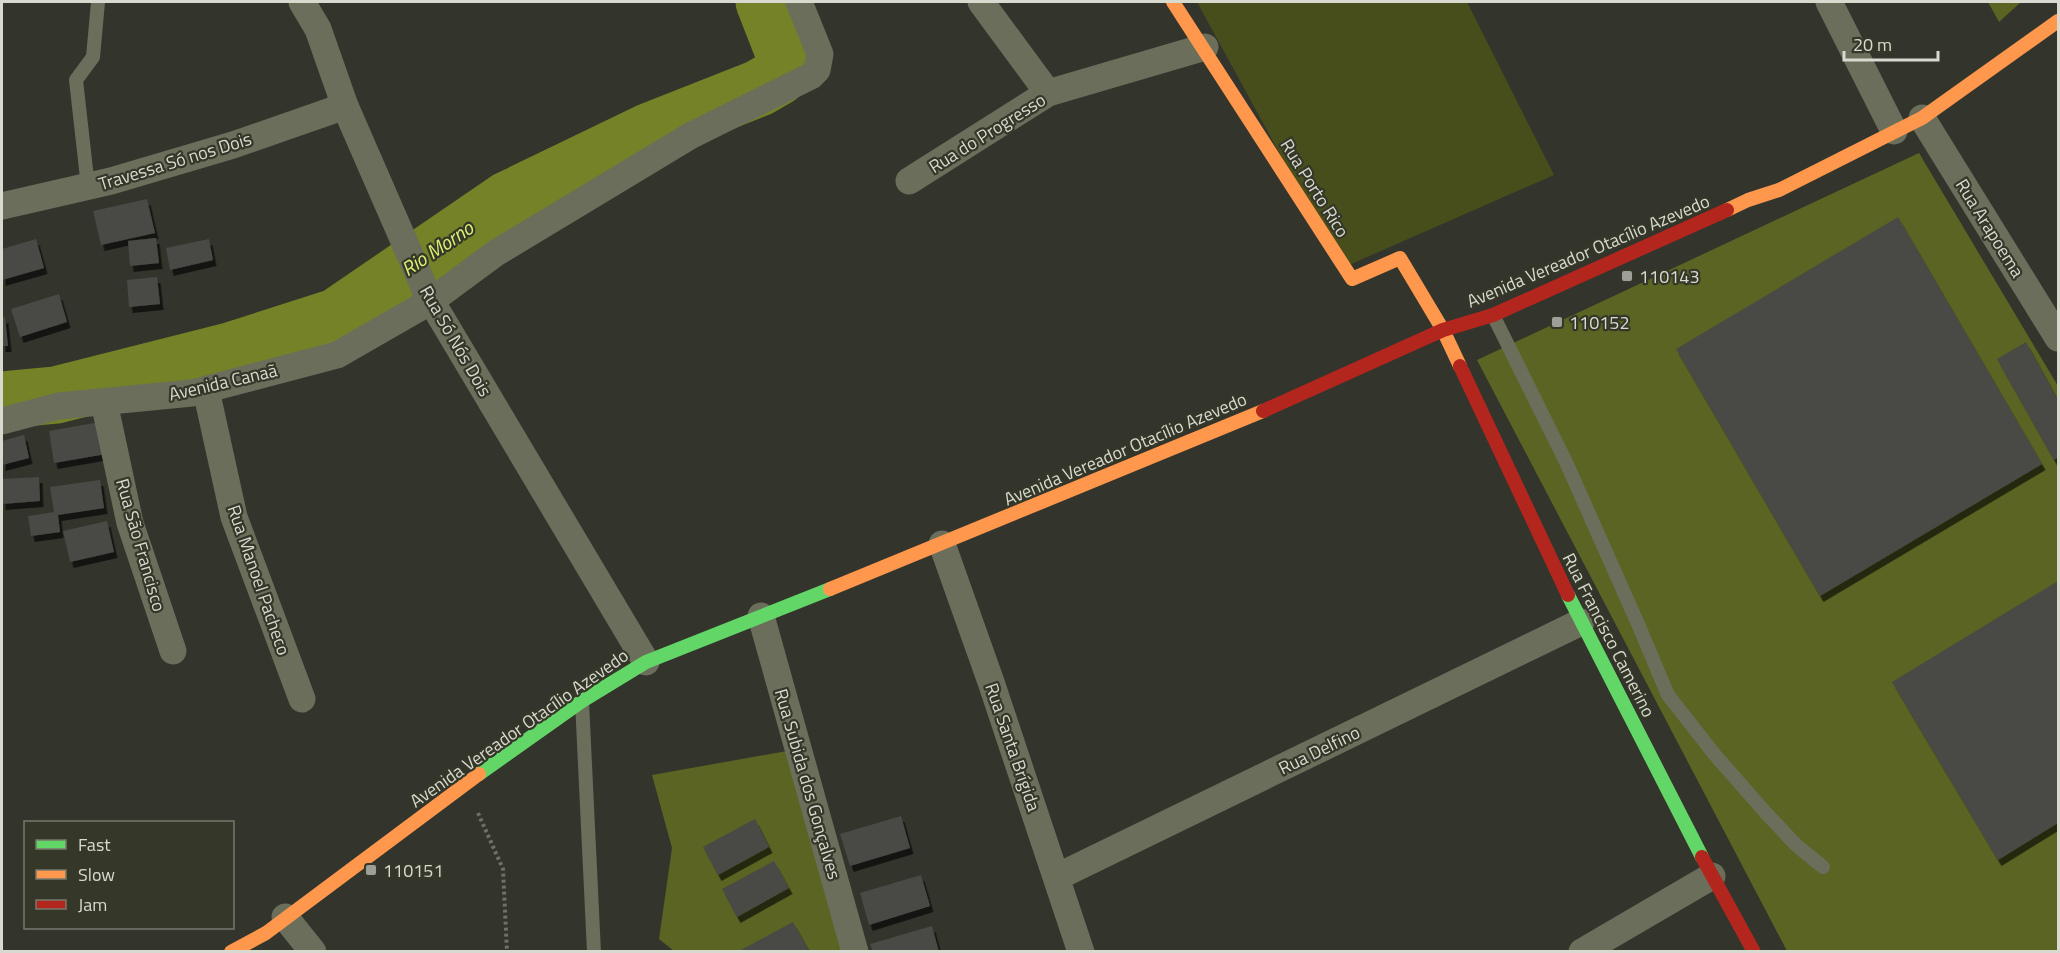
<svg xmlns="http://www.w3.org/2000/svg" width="2060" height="953" font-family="'Titillium Web',sans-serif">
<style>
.green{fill:#474e1b}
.forest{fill:#5b6422}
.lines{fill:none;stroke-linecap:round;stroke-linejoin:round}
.river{stroke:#768227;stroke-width:57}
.building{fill:#494a44;filter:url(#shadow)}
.path{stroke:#6e7163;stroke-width:4;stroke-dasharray:3 3;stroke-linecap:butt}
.lane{stroke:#6a6e5b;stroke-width:14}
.street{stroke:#6a6e5b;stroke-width:27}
.fast{stroke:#63d668;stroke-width:14}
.slow{stroke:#ff974d;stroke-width:14}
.jam{stroke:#b3261e;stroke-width:14}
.poi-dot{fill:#9ea097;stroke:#353829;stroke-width:2}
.labels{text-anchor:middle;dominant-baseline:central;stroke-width:4.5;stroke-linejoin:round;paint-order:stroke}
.street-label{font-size:18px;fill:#d8dad0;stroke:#353829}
.poi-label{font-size:18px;fill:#d8dad0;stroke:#353829;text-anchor:start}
.water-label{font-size:20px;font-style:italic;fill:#ddf172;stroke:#353829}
</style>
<defs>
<filter id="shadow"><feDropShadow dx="3.5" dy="6" stdDeviation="0" flood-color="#0009"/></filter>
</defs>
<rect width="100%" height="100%" fill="#33342c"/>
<path class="green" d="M1197,2H1467L1554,175L1342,268Z"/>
<g class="forest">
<path d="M1988,2H2021L1999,22Z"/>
<path d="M1919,153L2058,386V951H1787L1477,360Z"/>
<path d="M787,751L843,951H674L659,939L672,848L652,775Z"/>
</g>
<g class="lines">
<path class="river" d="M2,400L56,395L230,351L336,317L507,200L650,131L759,88L778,77L789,66L764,2"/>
</g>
<g class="building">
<path d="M147,199L155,233L101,245L93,211Z"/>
<path d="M1898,217L2042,464L1820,596L1676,349Z"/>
<path d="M156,238L159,263L130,266L128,241Z"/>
<path d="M36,239L44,268L2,280V249Z"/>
<path d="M209,239L213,260L170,270L166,248Z"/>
<path d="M157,277L160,304L129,307L127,280Z"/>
<path d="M59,294L67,322L20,337L11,309Z"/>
<path d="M5,317L8,346H2V318Z"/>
<path d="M2026,342L2058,400V457L2054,460L1997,359Z"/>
<path d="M100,422L106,454L54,463L49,431Z"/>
<path d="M24,435L29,458L2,465V441Z"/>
<path d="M39,477L40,501L2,504V479Z"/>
<path d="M100,480L104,508L58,515L60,532L31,536L28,516L54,512L50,487Z"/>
<path d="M107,521L114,552L70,562L63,531Z"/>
<path d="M2058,581V823L1998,860L1892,682Z"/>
<path d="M901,816L910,848L850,866L840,834Z"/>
<path d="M755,819L769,847L718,875L703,847Z"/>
<path d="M774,861L789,888L737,917L722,889Z"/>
<path d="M921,875L930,906L869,925L860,893Z"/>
<path d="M793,922L808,949L804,952H742L741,950Z"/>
<path d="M932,926L939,952H873L870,944Z"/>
</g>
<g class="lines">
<path class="path" d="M478,813L503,869L507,952"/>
<g class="lane">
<path d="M88,187L76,80L93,57L98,2"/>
<path d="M1493,315L1566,462L1638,624L1668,695L1715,755L1766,813L1796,845L1823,867"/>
<path d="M582,702L594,952"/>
</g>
<g class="street">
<path d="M302,2L318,29L345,106L427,294L646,662"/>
<path d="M981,2L1048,93"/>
<path d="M1829,2L1894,131"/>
<path d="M1922,118L2058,338"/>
<path d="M909,181L1048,93L1205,47"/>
<path d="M2,206L111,181L233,145L345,106"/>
<path d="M206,390L234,517L302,699"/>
<path d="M104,402L130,523L173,651"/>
<path d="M2,421L59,406L192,393L337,355L431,301L496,253L690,136L811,76L817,70L820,54L799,2"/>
<path d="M942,544L991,682L1081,952"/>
<path d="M761,616L855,952"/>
<path d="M1057,877L1581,622"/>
<path d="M285,917L313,952"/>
<path d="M1582,952L1712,876"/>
</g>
<g class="fast">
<path d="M1568,595L1702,857"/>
<path d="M479,774L582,701L646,662L830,589"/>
</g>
<g class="slow">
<path d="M1173,2L1352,279L1400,258L1443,330L1460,366"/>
<path d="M1727,210L1748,200L1779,190L1922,118L2058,21"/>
<path d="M830,589L1263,411"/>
<path d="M231,952L266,933L479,774"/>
</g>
<g class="jam">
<path d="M1460,366L1568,595"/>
<path d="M1263,411L1443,330L1493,315L1727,210"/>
<path d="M1702,857L1754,952"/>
</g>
</g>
<g class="poi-dot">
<rect x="1621" y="270" width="12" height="12" rx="3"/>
<rect x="1551" y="316" width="12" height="12" rx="3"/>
<rect x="365" y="864" width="12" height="12" rx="3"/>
</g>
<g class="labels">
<g class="street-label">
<text transform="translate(987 133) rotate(-32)">Rua do Progresso</text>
<text transform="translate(175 161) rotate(-17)">Travessa Só nos Dois</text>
<text transform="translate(1315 188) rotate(58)">Rua Porto Rico</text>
<text transform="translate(1990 228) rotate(58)">Rua Arapoema</text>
<text transform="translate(1588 251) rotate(-23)">Avenida Vereador Otacílio Azevedo</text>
<text transform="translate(456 341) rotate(60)">Rua Só Nós Dois</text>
<text transform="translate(223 382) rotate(-13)">Avenida Canaã</text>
<text transform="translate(1125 449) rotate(-23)">Avenida Vereador Otacílio Azevedo</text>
<text transform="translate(141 545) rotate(74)">Rua São Francisco</text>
<text transform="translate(259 580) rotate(71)">Rua Manoel Pacheco</text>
<text transform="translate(1609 635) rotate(63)">Rua Francisco Camerino</text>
<text transform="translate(519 728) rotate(-35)">Avenida Vereador Otacílio Azevedo</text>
<text transform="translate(1013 747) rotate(71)">Rua Santa Brígida</text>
<text transform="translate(1319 750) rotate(-26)">Rua Delfino</text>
<text transform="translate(808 784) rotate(74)">Rua Subida dos Gonçalves</text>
</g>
<g class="poi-label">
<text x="1639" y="276">110143</text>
<text x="1569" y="322">110152</text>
<text x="383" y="870">110151</text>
</g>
<g class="water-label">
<text transform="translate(437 248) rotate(-34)">Rio Morno</text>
</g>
</g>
<rect width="2060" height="953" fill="none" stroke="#d8dad0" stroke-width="6"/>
<rect x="24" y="821" width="210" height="108" fill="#353829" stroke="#76796c" stroke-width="1.5"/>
<rect x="36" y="840" width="30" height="9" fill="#63d668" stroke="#76796c" stroke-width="1.5"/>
<text x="78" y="851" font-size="18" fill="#d8dad0">Fast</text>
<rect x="36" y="870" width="30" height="9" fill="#ff974d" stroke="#76796c" stroke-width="1.5"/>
<text x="78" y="881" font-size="18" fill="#d8dad0">Slow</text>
<rect x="36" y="900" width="30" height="9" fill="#b3261e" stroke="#76796c" stroke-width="1.5"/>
<text x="78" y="911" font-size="18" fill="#d8dad0">Jam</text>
<path d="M1844 51v9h94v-9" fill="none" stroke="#d8dad0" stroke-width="3"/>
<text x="1853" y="51" font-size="18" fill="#d8dad0" stroke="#353829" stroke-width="4.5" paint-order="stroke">20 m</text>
</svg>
